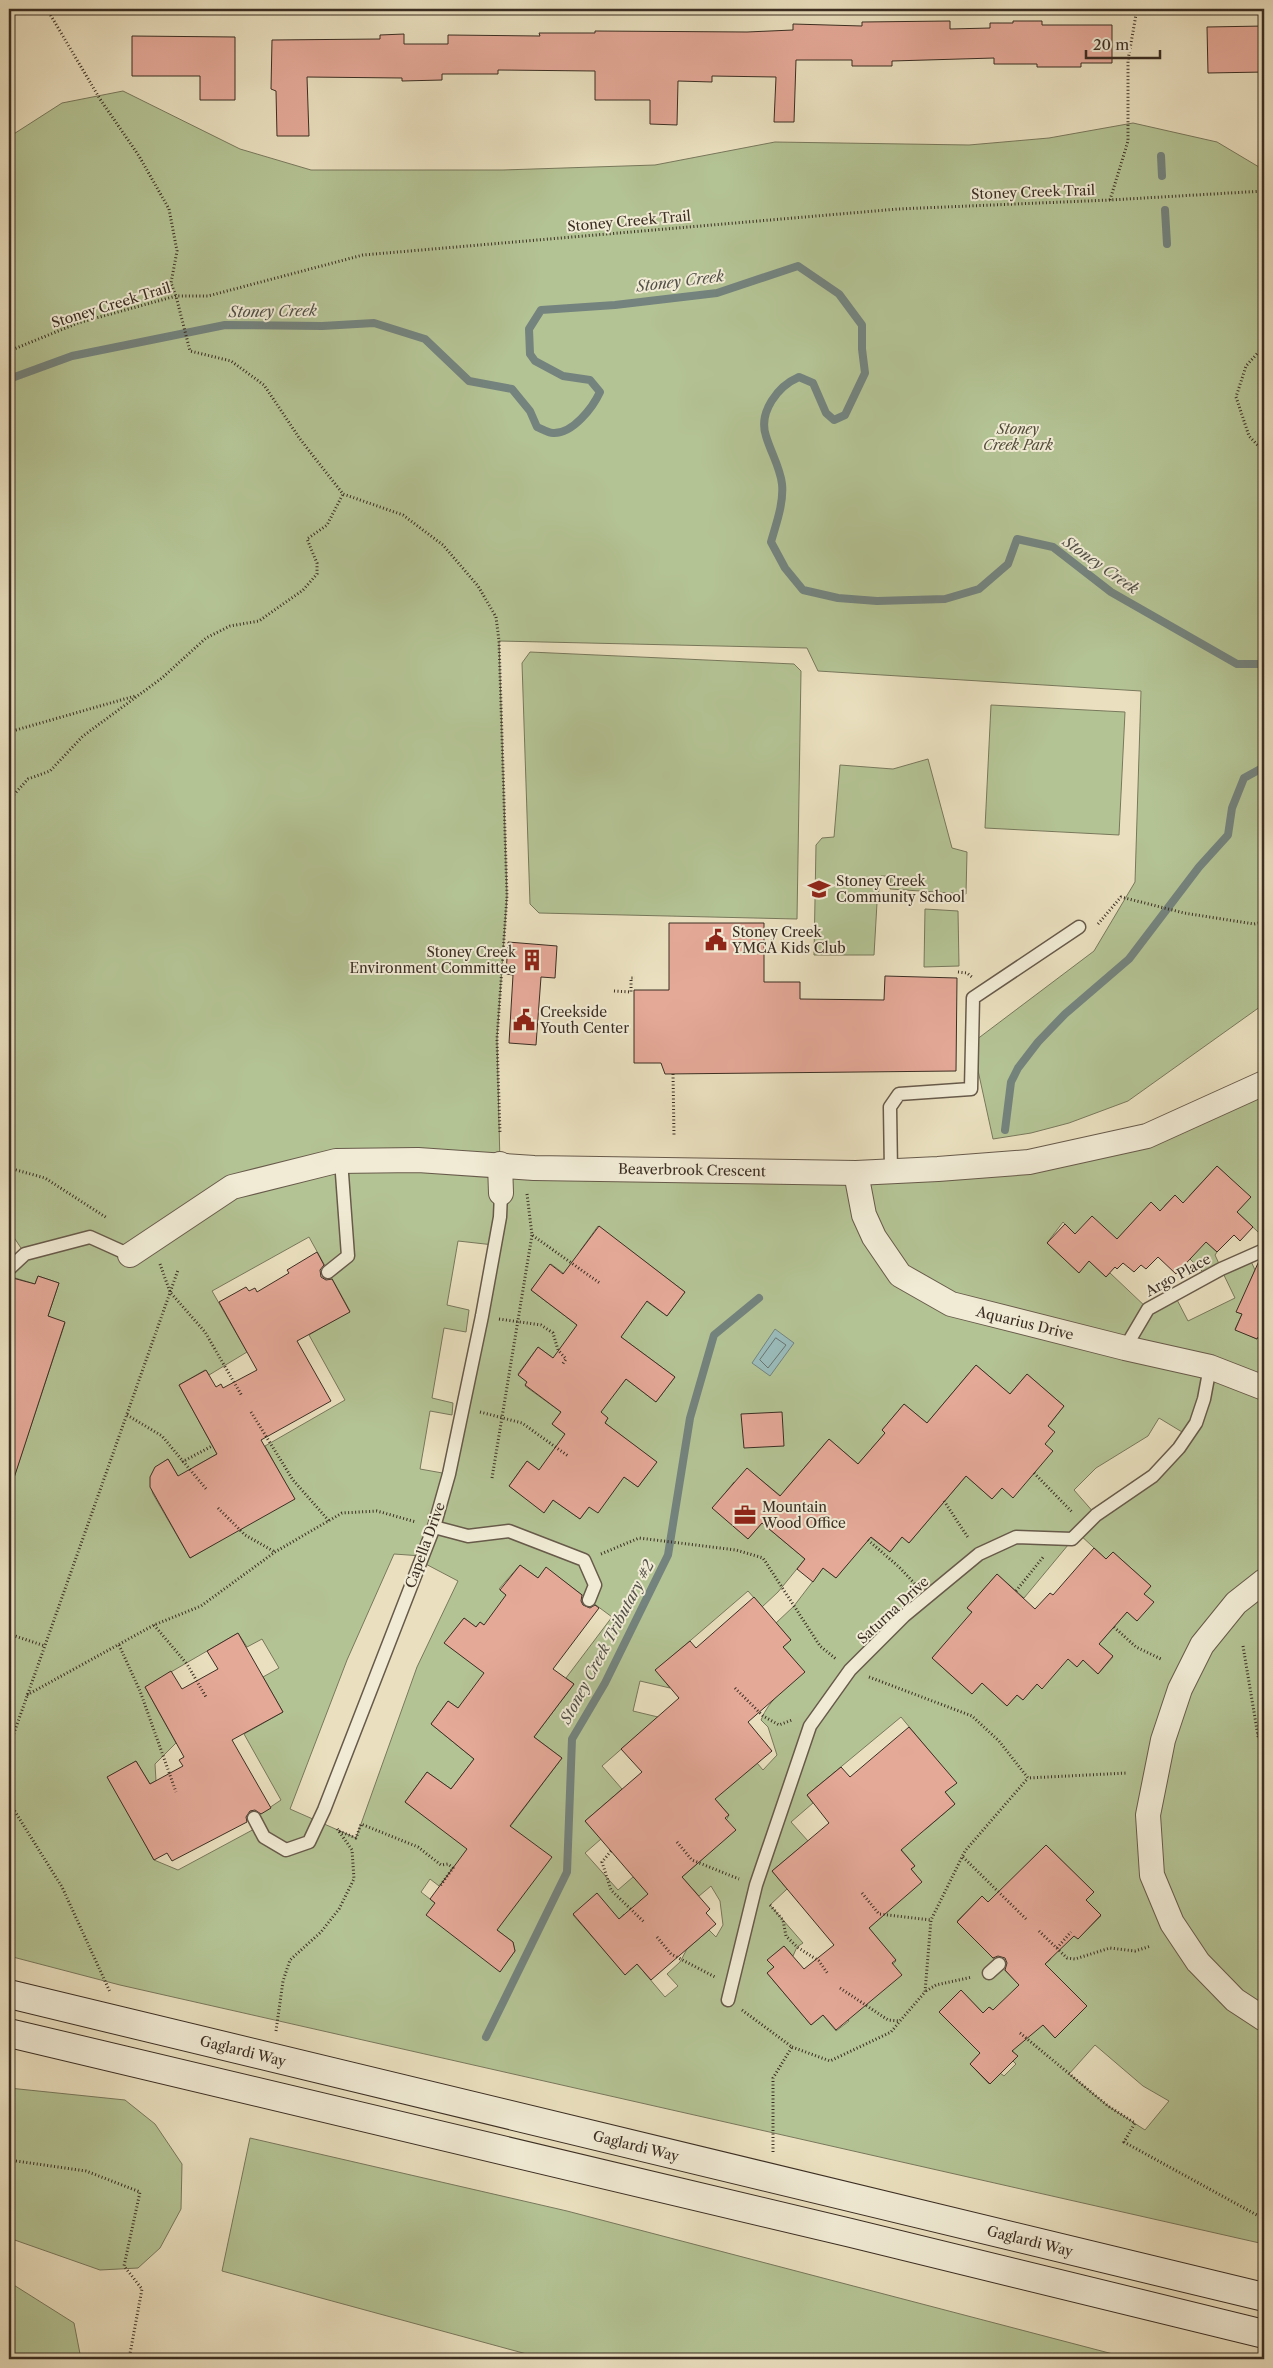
<svg xmlns="http://www.w3.org/2000/svg" width="1273" height="2368" font-family="'Libre Caslon Text',serif">
<style>
.green{fill:#b4c394;stroke:#78785c;fill-rule:evenodd}
.water{fill:#9abbba;stroke:#74837e}
.lines{fill:none;stroke-linecap:round;stroke-linejoin:round}
.shore{stroke:#6a746e;stroke-width:1}
.stream{stroke:#74837e;stroke-width:8}
.building{fill:#e5a998;stroke:#3b2e23}
.lane-casing{stroke:#675a4a;stroke-width:15}
.street-casing{stroke:#675a4a;stroke-width:26}
.secondary-casing{stroke:#3b2e23;stroke-width:30}
.path{stroke:#3b2e23;stroke-width:3;stroke-dasharray:1 2.5;stroke-linecap:butt}
.lane{stroke:#f1ebd5;stroke-width:12}
.street{stroke:#f1ebd5;stroke-width:24}
.secondary{stroke:#f1ebd5;stroke-width:28}
.labels{text-anchor:middle;dominant-baseline:central;stroke-width:4;stroke-linejoin:round;paint-order:stroke}
.street-label{font-size:14px;fill:#3b2e23;stroke:#f1ebd5}
.park-label{font-size:14px;font-style:italic;fill:#534c3a;stroke:#f1ebd5}
.poi-label{font-size:14px;fill:#3b2e23;stroke:#f1ebd5;text-anchor:start}
.water-label{font-size:15px;font-style:italic;fill:#535149;stroke:#f1ebd5}
</style>
<rect width="100%" height="100%" fill="#eae0bf"/>
<filter id="stains"><feTurbulence type="fractalNoise" baseFrequency=".004" numOctaves="4"/><feColorMatrix values="0 0 0 0 .2 0 0 0 0 .09 0 0 0 0 .02 0 0 0 .5 -.17"/></filter>
<radialGradient id="worn" r=".72"><stop offset=".6" stop-color="#630" stop-opacity="0"/><stop offset="1" stop-color="#630" stop-opacity=".3"/></radialGradient>
<g class="green">
<path d="M123,91L240,149L311,170H503L655,165L775,142L969,145L1049,138L1133,123L1217,142L1264,170V1004L1128,1101L1069,1123L1031,1133L993,1139L972,1043L1094,951L1135,882L1141,691L818,671L807,648L499,641L507,896L497,1039L500,1164L856,1173L1147,1136L1264,1083V1229L1258,1232L1237,1212L1250,1197L1217,1166L1189,1196L1191,1198L1184,1204L1175,1195L1165,1205L1162,1214L1151,1203L1117,1239L1075,1234L1063,1222L1047,1243L1078,1272L1089,1261L1106,1277L1110,1273L1148,1309L1174,1294L1188,1321L1235,1298L1221,1269L1207,1276L1182,1251L1200,1236L1217,1252L1215,1255L1221,1268L1249,1257L1255,1270L1237,1312L1242,1314L1235,1329L1257,1339L1258,1337L1264,1339V2244L120,1985L9,1956V1492L65,1323L48,1316L59,1283L38,1276L35,1284L12,1277L9,1273L25,1254L9,1230V137L62,103ZM598,1226L685,1292L667,1316L639,1296L621,1337L675,1377L656,1402L626,1379L622,1384L585,1401L608,1418L605,1423L656,1462L638,1487L609,1466L589,1507L580,1519L553,1500L544,1512L509,1486L527,1461L539,1470L580,1446L552,1424L561,1412L525,1386L527,1382L518,1374L538,1347L579,1377L577,1325L531,1290L551,1264L575,1282L594,1261L580,1251ZM309,1237L350,1311L309,1335L345,1400L265,1446L294,1499L213,1537L216,1543L190,1558L153,1494C147,1476 153,1468 168,1459L183,1485L194,1467L217,1454L179,1385L205,1370L209,1375L247,1352L212,1291ZM458,1241L494,1245L448,1474L420,1469L430,1411L452,1415L453,1403L432,1398L444,1328L466,1332L469,1310L447,1305ZM976,1365L1010,1394L1027,1374L1064,1406L1048,1426L1045,1444L1013,1497L1002,1488L992,1499L966,1476L909,1543L902,1537L890,1552L870,1537L836,1578L823,1568L794,1606L776,1623L791,1640L783,1647L804,1672C788,1686 769,1699 761,1720L768,1727L777,1755L763,1770L757,1763L693,1774L729,1815L706,1856L682,1877L699,1896L711,1886L720,1901L723,1925L716,1937L709,1930L687,1949L680,1962L667,1974L678,1986L665,1997L637,1964L625,1974L573,1915L619,1919L624,1914L637,1929L655,1894L633,1877L618,1890L585,1853L601,1839L585,1821L622,1789L602,1766L658,1717L633,1711L640,1681L670,1688L656,1670L748,1591L762,1607L778,1592L805,1559L762,1523L748,1539L713,1508L734,1482L743,1488L755,1475L782,1497L785,1490L829,1439L858,1464L885,1433L882,1430L904,1404L927,1423ZM1159,1418L1187,1435L1153,1476L1095,1514L1074,1490L1096,1468L1148,1436ZM1078,1533L1106,1559L1113,1552L1151,1586L1144,1594L1137,1621L1127,1612L1099,1644L1113,1657L1098,1674L1083,1660L1077,1667L1047,1640L1042,1688L1037,1684L1023,1700L1017,1695L1007,1706L982,1683L972,1694L932,1658L951,1637L988,1627L967,1608L997,1574L1024,1598ZM394,1554L422,1556L420,1561L458,1581L417,1667L356,1838L290,1809L347,1660ZM520,1565L538,1578L546,1568L612,1617L566,1678L574,1684L534,1737L562,1758L503,1836L489,1924L513,1942L515,1951L500,1971L435,1903L421,1892L430,1879L443,1889L468,1848L405,1802L427,1772L451,1789L474,1759L431,1724L448,1701L458,1708L490,1677L445,1643L464,1618L476,1627L480,1622L496,1633L506,1595L499,1589ZM238,1633L247,1647L262,1639L279,1668L263,1677L283,1712L244,1734L281,1800L254,1818L258,1827L178,1870L154,1860L108,1777L136,1761L150,1784L156,1781L155,1764L176,1743L145,1687ZM901,1717L956,1783L945,1792L955,1804L926,1829L880,1824L915,1866L911,1869L921,1881L869,1928L896,1961L842,2013L849,2021L836,2031L823,2015L811,2025L767,1973L774,1967L768,1960L784,1946L793,1956L797,1947L803,1943L770,1905L787,1889L772,1871L808,1841L791,1822L813,1803L807,1795ZM1046,1845L1094,1892L1086,1900L1101,1916L1078,1939L1065,1926L1050,1960L1045,1964L1087,2006L1055,2038L1043,2025L1007,2045L1017,2056L1013,2061L1016,2064L1004,2076L1000,2073L989,2084L970,2064L980,2053L961,1990L983,2013L990,2007L1004,2022L1014,1990L1019,1985L957,1921L982,1896L1016,1930L1009,1882ZM1095,2045L1143,2086L1169,2101L1145,2130L1108,2106L1069,2074Z"/>
<path d="M530,652L794,664L801,671L797,919L539,913L530,904L522,663Z"/>
<path d="M991,705L1125,712L1119,835L985,828Z"/>
<path d="M928,759L952,848L967,852L966,894L890,889L891,876H881L877,903L874,955H814L816,845L822,838L834,837L840,765L893,769Z"/>
<path d="M925,909L958,911L959,966L924,967Z"/>
<path d="M9,2088L125,2100L155,2124L182,2164L181,2209L160,2248L138,2268L100,2270L9,2238Z"/>
<path d="M250,2138L567,2211L1132,2359H545L222,2271Z"/>
<path d="M9,2282L74,2323L81,2359H9Z"/>
</g>
<path class="water" d="M775,1329L794,1343L770,1376L752,1363Z"/>
<g class="lines">
<path class="shore" d="M776,1338L786,1345L768,1368L760,1360Z"/>
<g class="stream">
<path d="M1161,156L1162,176"/>
<path d="M1165,210L1167,244"/>
<path d="M9,379L72,356L225,325L322,326L374,323L425,339L469,381L512,389L530,411L537,427C542,429 548,433 553,433C573,434 593,407 600,392L590,380L563,376L535,361L530,354L529,329L541,310L615,305L717,293L798,266L839,294L862,325V349L865,373L845,415L834,420L826,413L813,383L799,377C778,386 758,412 766,436C771,453 780,467 782,484C784,503 776,524 771,542L785,568L803,590L838,598L877,601L945,599L979,589L1008,564L1017,539L1053,547L1111,592L1237,664H1264"/>
<path d="M1005,1130L1011,1082L1018,1068L1038,1042L1065,1014L1129,959L1199,867L1228,835L1232,808L1244,778L1264,767"/>
<path d="M486,2037L567,1872L572,1739L605,1683L668,1555L690,1418L714,1335L759,1298"/>
</g>
</g>
<g class="building">
<path d="M950,21V29L990,28V23H1013V21H1042V25H1112V63H1081V67H1037V64H994V58L892,61V66H852V60H796L794,122H774L776,77L712,76V82L678,81L677,125L650,124V100H595V71L498,70V74H442V80L402,81V78L307,77L309,136H277L276,91L271,89L272,40L380,39V35L404,34V44H448V35L540,36L539,33H595V31L747,32L793,30V24L862,26V22Z"/>
<path d="M1264,26V72L1208,73L1207,27Z"/>
<path d="M132,36L235,37V100H200V76H132Z"/>
<path d="M669,923H764V982H800V999L884,1000L885,976L957,978L956,1071L665,1074L661,1063H634V990H669Z"/>
<path d="M508,942L557,946L555,978L541,977L536,1045L509,1043L513,975L506,974Z"/>
<path d="M1217,1166L1251,1197L1237,1212L1253,1227L1240,1241L1234,1235L1217,1252L1206,1242L1176,1274L1158,1257L1146,1269L1141,1265L1134,1272L1123,1263L1117,1269L1115,1267L1106,1277L1089,1261L1079,1273L1047,1243L1065,1224L1075,1234L1092,1216L1117,1239L1151,1202L1160,1211L1175,1195L1183,1203Z"/>
<path d="M599,1226L685,1292L667,1316L647,1301L621,1337L675,1377L656,1402L626,1379L601,1412L608,1418L605,1423L657,1462L638,1487L624,1477L598,1513L589,1507L580,1519L553,1500L544,1513L509,1486L527,1461L539,1470L565,1434L552,1424L561,1412L525,1385L527,1382L518,1375L538,1347L553,1358L577,1325L531,1290L550,1264L563,1274Z"/>
<path d="M317,1252L324,1265L320,1270L321,1277L326,1280L332,1279L350,1312L297,1341L331,1401L261,1440L295,1499L190,1558L150,1487V1477L155,1467L168,1459L178,1476L217,1454L179,1385L206,1370L216,1387L221,1384L223,1388L257,1370L219,1302L246,1287L249,1291L255,1288L257,1292L289,1273L287,1270Z"/>
<path d="M1264,1259V1339L1258,1337L1257,1339L1235,1330L1242,1314L1236,1312L1259,1261Z"/>
<path d="M38,1276L59,1283L48,1316L65,1322L13,1481L9,1480V1277L35,1284Z"/>
<path d="M976,1365L1010,1394L1027,1374L1064,1406L1048,1426L1055,1432L1045,1444L1053,1451L1013,1498L1002,1488L992,1499L966,1476L909,1543L902,1537L890,1552L871,1537L836,1578L823,1568L813,1582L797,1569L805,1559L762,1523L748,1539L712,1508L747,1468L780,1496L829,1439L858,1464L885,1433L882,1430L904,1404L927,1423Z"/>
<path d="M782,1412L784,1446L744,1448L741,1414Z"/>
<path d="M1094,1548L1106,1559L1113,1552L1151,1586L1144,1594L1154,1602L1137,1621L1127,1612L1099,1644L1113,1656L1098,1674L1083,1660L1077,1667L1068,1659L1042,1689L1037,1684L1023,1700L1017,1695L1007,1706L982,1683L972,1694L932,1658L972,1612L967,1608L997,1574L1035,1609L1050,1593L1053,1595Z"/>
<path d="M520,1565L538,1578L546,1567L582,1595L581,1601L583,1605L590,1608L595,1605L599,1608L553,1669L574,1684L534,1737L562,1758L510,1826L552,1857L497,1930L513,1942L515,1951L500,1972L426,1915L435,1903L430,1899L467,1849L405,1802L427,1772L451,1789L474,1759L431,1724L448,1701L458,1708L484,1673L444,1643L464,1618L476,1627L480,1622L484,1625L506,1595L500,1590Z"/>
<path d="M754,1597L791,1640L783,1647L805,1672L748,1722L772,1751L715,1799L729,1815L725,1818L736,1830L682,1877L710,1909L706,1913L716,1924L651,1980L637,1964L625,1975L573,1914L597,1893L619,1919L648,1894L585,1821L642,1772L621,1749L679,1698L655,1670L690,1641L696,1648Z"/>
<path d="M238,1633L283,1712L232,1740L271,1808L261,1814L255,1810L250,1811L246,1817L247,1822L172,1861L167,1853L154,1860L107,1777L136,1761L150,1784L183,1766L179,1760L184,1757L145,1687L171,1671L182,1689L218,1669L207,1651Z"/>
<path d="M909,1727L957,1783L945,1792L955,1804L901,1850L915,1866L911,1869L922,1882L869,1928L896,1960L892,1963L902,1975L836,2030L823,2015L811,2025L767,1973L774,1967L767,1960L784,1946L804,1969L834,1945L772,1871L829,1823L807,1795L841,1767L850,1777Z"/>
<path d="M1046,1845L1094,1892L1086,1900L1101,1915L1078,1939L1074,1936L1045,1964L1087,2006L1055,2038L1043,2025L1012,2051L1018,2056L990,2084L970,2064L980,2053L939,2012L961,1990L983,2013L989,2007L993,2010L1019,1985L1005,1970L1007,1963L1005,1958L998,1956L993,1958L957,1922L982,1896L988,1902Z"/>
</g>
<g class="lines">
<g class="lane-casing">
<g id="lane">
<path d="M891,1172L890,1107L899,1094L971,1089L973,998L1079,927"/>
<path d="M9,1269L25,1254L90,1237L130,1255"/>
<path d="M328,1272L348,1256L341,1160"/>
<path d="M1125,1348L1148,1309L1221,1269L1264,1250"/>
<path d="M434,1527L468,1536L509,1531L584,1560L595,1585L589,1600"/>
<path d="M254,1818L264,1837L286,1850L309,1842L324,1810L434,1527L449,1474L482,1316L500,1217L501,1193"/>
<path d="M989,1973L999,1964"/>
<path d="M728,2000L756,1885L810,1726L850,1670L904,1616L979,1554L1016,1537L1072,1539L1096,1515L1153,1476L1179,1448L1196,1423L1204,1399L1210,1367"/>
</g>
</g>
<g class="street-casing">
<g id="street">
<path d="M500,1164L501,1193"/>
<path d="M856,1173L864,1215L874,1237L900,1275L951,1304L1125,1348L1210,1367L1264,1388"/>
<path d="M130,1255L232,1187L336,1161L418,1160L534,1168L856,1173L938,1169L1029,1162L1147,1136L1264,1083"/>
<path d="M1264,1581L1236,1603L1202,1645L1180,1689L1163,1740L1148,1815L1152,1875L1172,1923L1198,1962L1235,2000L1264,2019"/>
</g>
</g>
<g class="secondary-casing">
<g id="secondary">
<path d="M9,1994L1264,2297"/>
<path d="M9,2033L851,2233L1264,2334"/>
</g>
</g>
<g class="path">
<path d="M47,9L100,99L139,156L169,209L177,251L171,283L176,296L190,351L231,361L264,385L300,439L343,494L403,515L443,545L478,586L496,617L499,641L507,896L497,1039L500,1133"/>
<path d="M1110,200L1128,141V60L1137,9"/>
<path d="M1264,346L1246,366L1236,397L1249,436L1264,452"/>
<path d="M9,351L78,323L176,296H208L363,255L898,209L1110,200L1264,191"/>
<path d="M9,732L135,696"/>
<path d="M9,800L28,779L50,771L83,736L162,678L206,638L230,626L259,621L303,590L317,574V563L307,539L327,525L343,494"/>
<path d="M1098,924L1121,897L1184,913L1254,924L1264,922"/>
<path d="M958,972L967,973L972,977"/>
<path d="M614,991L631,992V978H635"/>
<path d="M673,1074L674,1136"/>
<path d="M9,1168L45,1178L107,1218"/>
<path d="M527,1194L532,1235L601,1284"/>
<path d="M160,1264L170,1292L205,1332L242,1396"/>
<path d="M499,1319L541,1325L553,1333L558,1350L566,1359L562,1365"/>
<path d="M251,1412L293,1480L329,1521"/>
<path d="M480,1412L522,1423L568,1456"/>
<path d="M127,1415L162,1436L207,1490"/>
<path d="M182,1462L212,1446"/>
<path d="M1034,1473L1072,1512"/>
<path d="M492,1478L532,1235"/>
<path d="M944,1501L969,1539"/>
<path d="M218,1508L245,1535L275,1552"/>
<path d="M868,1540L899,1567L915,1584"/>
<path d="M601,1554L639,1538L736,1550L763,1558L820,1646L836,1659"/>
<path d="M1016,1591L1044,1556"/>
<path d="M154,1625L187,1664L206,1697"/>
<path d="M1114,1627L1136,1647L1161,1659"/>
<path d="M9,1634L45,1646"/>
<path d="M119,1645L140,1691L176,1792"/>
<path d="M1243,1646L1258,1736L1264,1742"/>
<path d="M869,1677L972,1716L999,1741L1028,1778L1127,1773"/>
<path d="M735,1688L763,1716L779,1725L792,1720"/>
<path d="M27,1695L154,1625L201,1606L275,1552L342,1513L377,1511L416,1522"/>
<path d="M1258,1735L1264,1726"/>
<path d="M9,1747L178,1270"/>
<path d="M9,1802L62,1887L110,1992"/>
<path d="M339,1831L356,1838L361,1824L418,1847L441,1865L448,1864L453,1868L440,1886"/>
<path d="M677,1842L692,1860L739,1879"/>
<path d="M611,1851L602,1862L611,1890L645,1923"/>
<path d="M963,1857L1026,1919"/>
<path d="M862,1893L879,1914L931,1920"/>
<path d="M770,1905L783,1920L786,1936L797,1947L819,1961L828,1974"/>
<path d="M1039,1931L1067,1958L1075,1959L1110,1948L1135,1951L1151,1946"/>
<path d="M657,1937L671,1954L715,1977"/>
<path d="M1057,1948L1071,1932"/>
<path d="M840,1988L888,2020L900,2021L925,1992L931,1920L965,1851L1028,1778"/>
<path d="M926,1991L936,1985L972,1977"/>
<path d="M742,2010L792,2047L773,2078V2153"/>
<path d="M276,2031L283,1981L290,1960L321,1932L339,1909L354,1879L352,1850L336,1827"/>
<path d="M1020,2033L1108,2106L1135,2123L1124,2142L1264,2219"/>
<path d="M792,2047L830,2061L891,2032L900,2021"/>
<path d="M9,2160L86,2171L140,2192L124,2266L142,2289L129,2359"/>
</g>
<use href="#lane" class="lane"/>
<use href="#street" class="street"/>
<use href="#secondary" class="secondary"/>
</g>
<defs>
<g id="school-bare" transform="scale(1.725)"><path d="M0-5L7-2L0 1L-7-2ZM-4 1L0 2.5L4 1V4Q0 6-4 4Z" fill="#8f2418" stroke="#f1ebd5" stroke-width="2.5" paint-order="stroke"/></g>
<g id="civic-bare" transform="scale(1.725)"><path d="M-.6-6.5H3V-4.5H.6V-3L4-1V1h2V6H-6V1h2V-1L-.6-3ZM-1.2 2.5V6h2.4V2.5Z" fill="#8f2418" stroke="#f1ebd5" stroke-width="2.5" paint-order="stroke"/></g>
<g id="building-bare" transform="scale(1.725)"><path d="M-4-6H4V6H1V3H-1V6H-4ZM-2.5-4.3h1.7v1.8h-1.7ZM.8-4.3h1.7v1.8H.8ZM-2.5-1h1.7V.8h-1.7ZM.8-1h1.7V.8H.8Z" fill="#8f2418" stroke="#f1ebd5" stroke-width="2.5" paint-order="stroke"/></g>
<g id="office-bare" transform="scale(1.725)"><path d="M-6-3h4V-5.5h4V-3h4V5H-6ZM-1-4.5V-3h2v-1.5ZM-6 0V1H6V0Z" fill="#8f2418" stroke="#f1ebd5" stroke-width="2.5" paint-order="stroke"/></g>
</defs>
<g fill-rule="evenodd">
<use href="#school-bare" x="819" y="889"/>
<use href="#civic-bare" x="716" y="940"/>
<use href="#building-bare" x="532" y="960"/>
<use href="#civic-bare" x="524" y="1020"/>
<use href="#office-bare" x="745" y="1515"/>
</g>
<g class="labels">
<g class="street-label">
<text transform="translate(1033 192) rotate(-2)">Stoney Creek Trail</text>
<text transform="translate(629 221) rotate(-5)">Stoney Creek Trail</text>
<text transform="translate(111 305) rotate(-17)">Stoney Creek Trail</text>
<text transform="translate(692 1170) rotate(1)">Beaverbrook Crescent</text>
<text transform="translate(1178 1275) rotate(-29)">Argo Place</text>
<text transform="translate(1025 1323) rotate(14)">Aquarius Drive</text>
<text transform="translate(425 1545) rotate(-70)">Capella Drive</text>
<text transform="translate(893 1610) rotate(-43)">Saturna Drive</text>
<text transform="translate(243 2051) rotate(14)">Gaglardi Way</text>
<text transform="translate(636 2146) rotate(14)">Gaglardi Way</text>
<text transform="translate(1030 2241) rotate(14)">Gaglardi Way</text>
</g>
<g class="park-label">
<text x="1018" y="429">Stoney<tspan x="1018" dy="16">Creek Park</tspan></text>
</g>
<g class="poi-label">
<text x="836" y="881">Stoney Creek<tspan x="836" dy="16">Community School</tspan></text>
<text x="732" y="932">Stoney Creek<tspan x="732" dy="16">YMCA Kids Club</tspan></text>
<text x="516" y="952" text-anchor="end">Stoney Creek<tspan x="516" dy="16">Environment Committee</tspan></text>
<text x="540" y="1012">Creekside<tspan x="540" dy="16">Youth Center</tspan></text>
<text x="762" y="1507">Mountain<tspan x="762" dy="16">Wood Office</tspan></text>
</g>
<g class="water-label">
<text transform="translate(680 281) rotate(-7)">Stoney Creek</text>
<text transform="translate(273 311) rotate(-1)">Stoney Creek</text>
<text transform="translate(1101 565) rotate(35)">Stoney Creek</text>
<text transform="translate(607 1642) rotate(-62)">Stoney Creek Tributary #2</text>
</g>
</g>
<rect width="1273" height="2368" fill="none" stroke="#eae0bf" stroke-width="30"/>
<rect x="10" y="10" width="1253" height="2348" fill="none" stroke="#3b2e23" stroke-width="2.5"/>
<rect x="15" y="15" width="1243" height="2338" fill="none" stroke="#3b2e23"/>
<path d="M1086 50v8h74v-8" fill="none" stroke="#3b2e23" stroke-width="2.5"/>
<text x="1093" y="50" font-size="15" fill="#3b2e23" stroke="#f1ebd5" stroke-width="4" paint-order="stroke">20 m</text>
<rect width="100%" height="100%" filter="url(#stains)"/>
<rect width="100%" height="100%" fill="url(#worn)"/>
</svg>
